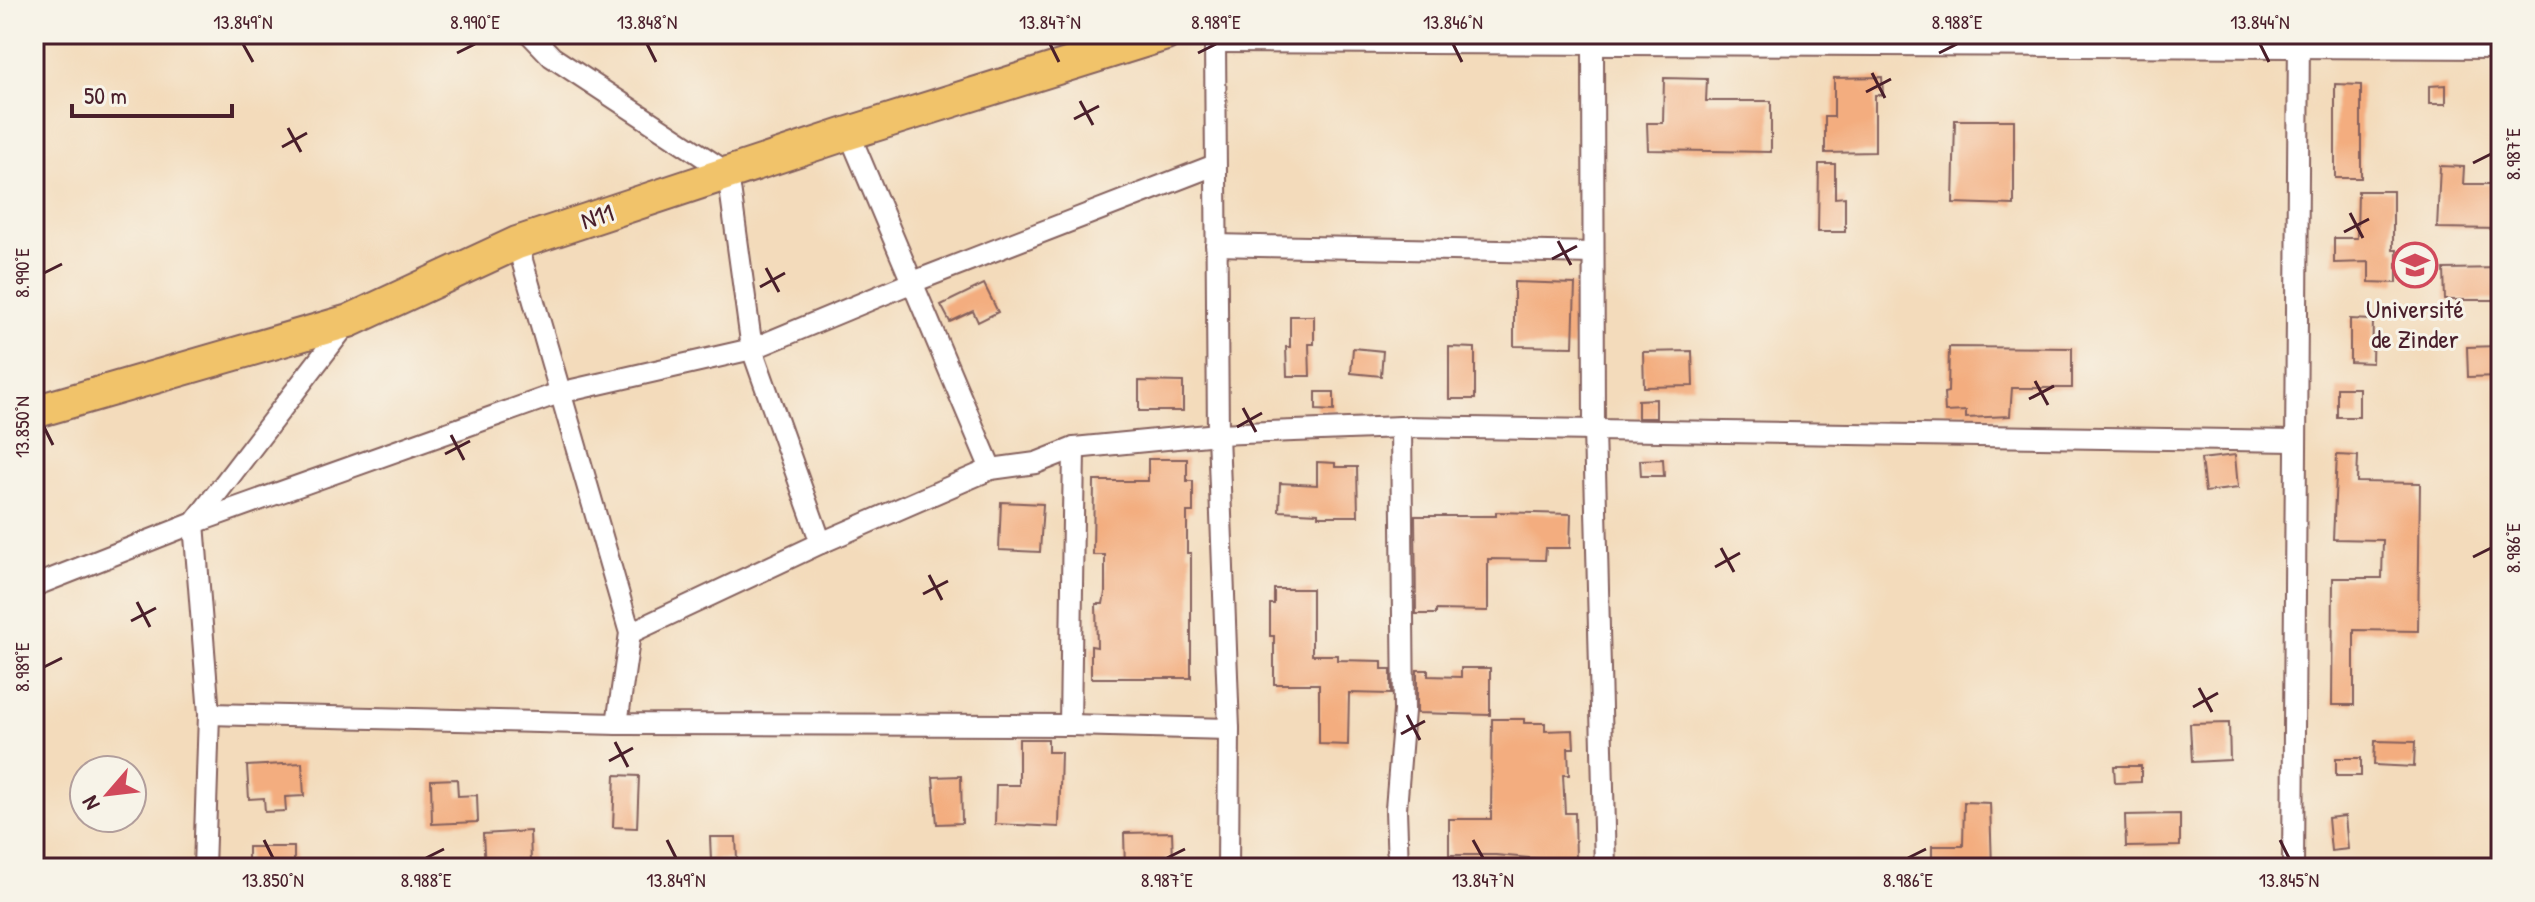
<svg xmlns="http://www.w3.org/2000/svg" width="2535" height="902" font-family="'Patrick Hand',sans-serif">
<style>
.building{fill:#f3ad7f}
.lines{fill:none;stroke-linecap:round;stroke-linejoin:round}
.street-casing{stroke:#85615d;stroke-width:24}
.primary-casing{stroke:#85615d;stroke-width:36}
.street{stroke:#fff;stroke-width:20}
.primary{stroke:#f1c36a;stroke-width:32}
.ticks{fill:none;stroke:#4a1f2b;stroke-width:3}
.labels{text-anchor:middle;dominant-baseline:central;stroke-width:6;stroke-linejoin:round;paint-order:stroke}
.street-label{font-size:26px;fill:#4a1f2b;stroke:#f7f3e8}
.poi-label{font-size:26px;fill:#4a1f2b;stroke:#f7f3e8}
.neatline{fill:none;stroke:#4a1f2b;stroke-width:3}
.ticks-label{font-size:20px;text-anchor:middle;fill:#4a1f2b}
</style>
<rect width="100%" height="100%" fill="#f7f3e8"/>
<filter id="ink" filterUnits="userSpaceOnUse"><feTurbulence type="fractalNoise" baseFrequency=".0125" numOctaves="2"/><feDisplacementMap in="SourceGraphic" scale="16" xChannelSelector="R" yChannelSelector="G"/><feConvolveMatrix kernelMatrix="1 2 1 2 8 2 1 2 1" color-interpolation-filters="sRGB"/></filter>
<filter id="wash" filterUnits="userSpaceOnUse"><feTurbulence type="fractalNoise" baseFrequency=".006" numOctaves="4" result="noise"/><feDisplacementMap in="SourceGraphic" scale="32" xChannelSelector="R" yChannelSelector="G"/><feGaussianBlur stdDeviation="1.8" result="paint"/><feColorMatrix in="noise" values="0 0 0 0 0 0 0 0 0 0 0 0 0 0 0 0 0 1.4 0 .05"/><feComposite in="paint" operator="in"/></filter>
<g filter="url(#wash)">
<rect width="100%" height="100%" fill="#f3dbbb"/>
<g id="blocks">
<g class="building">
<path d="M1882,77L1883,95H1875V152L1825,153V117H1834V78Z"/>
<path d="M1664,78L1707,79L1706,101H1771V152L1648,150L1647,123H1663Z"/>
<path d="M2335,84L2361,85V178H2335Z"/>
<path d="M2446,85V104H2429V86Z"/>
<path d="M1955,120H2014V205L1953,203Z"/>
<path d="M1819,164H1835V198L1845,197V232H1818Z"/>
<path d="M2440,166L2464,167L2463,184H2501V229L2437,228Z"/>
<path d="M2358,191H2393V250H2397V283L2369,282V262L2334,263V238H2357Z"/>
<path d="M2501,268V300H2445L2444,269Z"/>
<path d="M1514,282L1575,284L1573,347L1514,346Z"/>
<path d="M984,284L998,312L978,322L973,311L950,322L941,305Z"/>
<path d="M1290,316H1314V344H1309L1310,376H1287L1286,347H1290Z"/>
<path d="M2350,319L2373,320L2372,363L2350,362Z"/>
<path d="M2498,346L2499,376L2468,377L2467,347Z"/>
<path d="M1449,347L1475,348V399H1449Z"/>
<path d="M1949,347L2072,348V388H2012L2010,416L1966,418V411L1945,412L1944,393L1948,392Z"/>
<path d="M1353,348L1383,351L1381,376L1351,373Z"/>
<path d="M1692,351L1693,386L1644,387L1643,352Z"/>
<path d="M1139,381L1183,382V411H1139Z"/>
<rect x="2337" y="388" width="22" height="29"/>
<path d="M1316,392H1334V411L1316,410Z"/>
<path d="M1656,399V418H1638V400Z"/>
<path d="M2235,455L2238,488L2205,492L2201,459Z"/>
<path d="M2337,455L2358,456L2357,482L2420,483L2418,631L2354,630V705H2332L2333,578H2382L2383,540L2333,539Z"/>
<path d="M1148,459H1187V481H1193V512H1187V553H1191V678H1091V646L1097,647L1096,604H1103L1105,593V555H1093L1094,481H1148Z"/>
<path d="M1663,459L1664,476H1641L1640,460Z"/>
<path d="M1317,462L1335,463V467H1357L1358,516H1318V513L1279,511L1280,483L1317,485Z"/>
<path d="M1001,502L1043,504L1040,552L999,550Z"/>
<path d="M1496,512L1571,514L1570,548H1546L1545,560L1488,559V611L1436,610V614H1416L1415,516H1496Z"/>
<path d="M1274,589H1312V655H1337V660L1382,661V669H1391V694L1349,693L1348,745L1319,744V684H1274V636H1270V604H1274Z"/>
<path d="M1461,668H1490V715L1417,713V670H1428V676L1461,677Z"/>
<path d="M1492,719H1524V723H1545V731L1573,730L1574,748H1568L1569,775H1563L1565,813H1575L1576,862L1496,855H1449V819H1491Z"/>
<path d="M2229,723L2230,760L2192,762L2190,724Z"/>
<path d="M1019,739H1048V752H1061L1059,827L995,824L996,785H1019Z"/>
<path d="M2375,741L2415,742L2414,767L2374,765Z"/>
<rect x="2336" y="758" width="25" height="18"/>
<path d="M302,763L304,796L285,797L286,811L265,812L264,798L249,799L247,766Z"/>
<path d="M2114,766H2141V782L2115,783Z"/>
<path d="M615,775L639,776L637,828L613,827Z"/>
<path d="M961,776L962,823L937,824L933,777Z"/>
<path d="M457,779L458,796L477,795L478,822L432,824L431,780Z"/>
<path d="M1964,802L1990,803L1992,868H1932V846H1963Z"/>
<path d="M2180,814V846L2126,847L2125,815Z"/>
<path d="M2345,816L2348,849L2331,851L2328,818Z"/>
<path d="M530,831L531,862L508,863V868H485L483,834Z"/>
<path d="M1172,832L1173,859H1165V868H1125L1124,833Z"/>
<path d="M710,837H736L737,859L711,860Z"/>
<rect x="248" y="847" width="46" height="21"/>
</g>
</g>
</g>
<g filter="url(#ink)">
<use href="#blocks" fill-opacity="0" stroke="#85615d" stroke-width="2"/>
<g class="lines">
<g class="street-casing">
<g id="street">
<path d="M530,34L552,57L728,173L752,349L821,543"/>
<path d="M1211,34L1215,42L2501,48"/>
<path d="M1215,42L1218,434L1229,729L1228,868"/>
<path d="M1593,44L1594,429L1605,868"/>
<path d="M849,133L991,469"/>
<path d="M517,243L630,633L617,724"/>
<path d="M1216,245L1593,253"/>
<path d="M34,586L194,523L559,393L752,349L913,282L1215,165"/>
<path d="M630,633L821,543L991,469L1036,463L1074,448L1218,434L1401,427L2295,441"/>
<path d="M209,714L617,724L1070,725L1229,729"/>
<path d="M1070,725L1074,448"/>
<path d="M204,868L209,714L194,523L349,321"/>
<path d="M1398,868L1396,809L1404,711L1401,427"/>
<path d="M2293,868L2299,34"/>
</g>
</g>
<g class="primary-casing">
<path id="primary" d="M34,412L349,321L517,243L849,133L1166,34"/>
</g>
<use href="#street" class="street"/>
<use href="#primary" class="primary"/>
</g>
</g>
<path class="ticks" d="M243,44L253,62M647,44L656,62M1050,44L1059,62M1453,44L1462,62M2260,44L2269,62M457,53L475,44M1198,53L1216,44M1939,53L1957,44M1872,73L1885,98M1866,92L1891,79M1080,101L1093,125M1074,119L1099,106M288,128L301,152M282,147L307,133M2473,163L2491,154M2350,213L2363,238M2344,232L2369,219M1558,241L1571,265M1552,259L1577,246M766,268L779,292M44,273L62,264M760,287L785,273M2035,381L2048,405M2029,399L2054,386M1243,408L1256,432M44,427L53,445M1237,427L1262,413M451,435L464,460M445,454L470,441M1721,548L1734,572M2473,557L2491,548M1715,567L1740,553M929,575L942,600M923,594L948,581M137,602L150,627M131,621L156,608M44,667L62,658M2199,688L2212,712M2193,707L2218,693M1407,715L1420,740M1401,734L1425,721M615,742L628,767M609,761L633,748M264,840L273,858M667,840L676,858M1473,840L1483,858M2280,840L2289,858M426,858L444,849M1167,858L1185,849M1908,858L1926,849"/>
<defs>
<g id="university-ring" transform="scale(2.3)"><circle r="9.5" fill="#f7f3e8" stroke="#d1495b" stroke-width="1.5"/><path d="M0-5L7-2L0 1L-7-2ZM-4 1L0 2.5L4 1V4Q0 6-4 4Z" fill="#d1495b"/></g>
</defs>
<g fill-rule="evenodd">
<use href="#university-ring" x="2415" y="265"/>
</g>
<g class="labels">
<g class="street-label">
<text transform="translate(597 216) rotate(-18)">N11</text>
</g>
<g class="poi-label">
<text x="2415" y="308">Université<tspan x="2415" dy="30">de Zinder</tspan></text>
</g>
</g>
<rect width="2535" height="902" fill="none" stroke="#f7f3e8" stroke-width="88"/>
<g transform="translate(108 794) rotate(242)"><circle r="38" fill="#f7f3e8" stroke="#b29e9c" stroke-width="2"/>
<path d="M0-6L14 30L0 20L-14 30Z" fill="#d1495b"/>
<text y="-12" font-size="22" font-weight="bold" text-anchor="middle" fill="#4a1f2b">N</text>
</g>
<path d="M72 104v12h160v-12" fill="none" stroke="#4a1f2b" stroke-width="4"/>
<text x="84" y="104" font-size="24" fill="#4a1f2b" stroke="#f7f3e8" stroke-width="6" paint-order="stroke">50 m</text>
<rect x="44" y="44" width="2447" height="814" class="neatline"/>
<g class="ticks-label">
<text x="243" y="29">13.849°N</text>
<text x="475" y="29">8.990°E</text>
<text x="647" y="29">13.848°N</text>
<text x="1050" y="29">13.847°N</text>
<text x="1216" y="29">8.989°E</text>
<text x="1453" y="29">13.846°N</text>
<text x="1957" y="29">8.988°E</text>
<text x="2260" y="29">13.844°N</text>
<text transform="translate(2513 154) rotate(-90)" y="7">8.987°E</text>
<text transform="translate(22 273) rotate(-90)" y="7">8.990°E</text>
<text transform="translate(22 427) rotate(-90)" y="7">13.850°N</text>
<text transform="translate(2513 548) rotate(-90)" y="7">8.986°E</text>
<text transform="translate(22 667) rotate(-90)" y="7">8.989°E</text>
<text x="273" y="887">13.850°N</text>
<text x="426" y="887">8.988°E</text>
<text x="676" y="887">13.849°N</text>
<text x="1167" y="887">8.987°E</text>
<text x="1483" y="887">13.847°N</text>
<text x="1908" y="887">8.986°E</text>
<text x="2289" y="887">13.845°N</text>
</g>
</svg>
